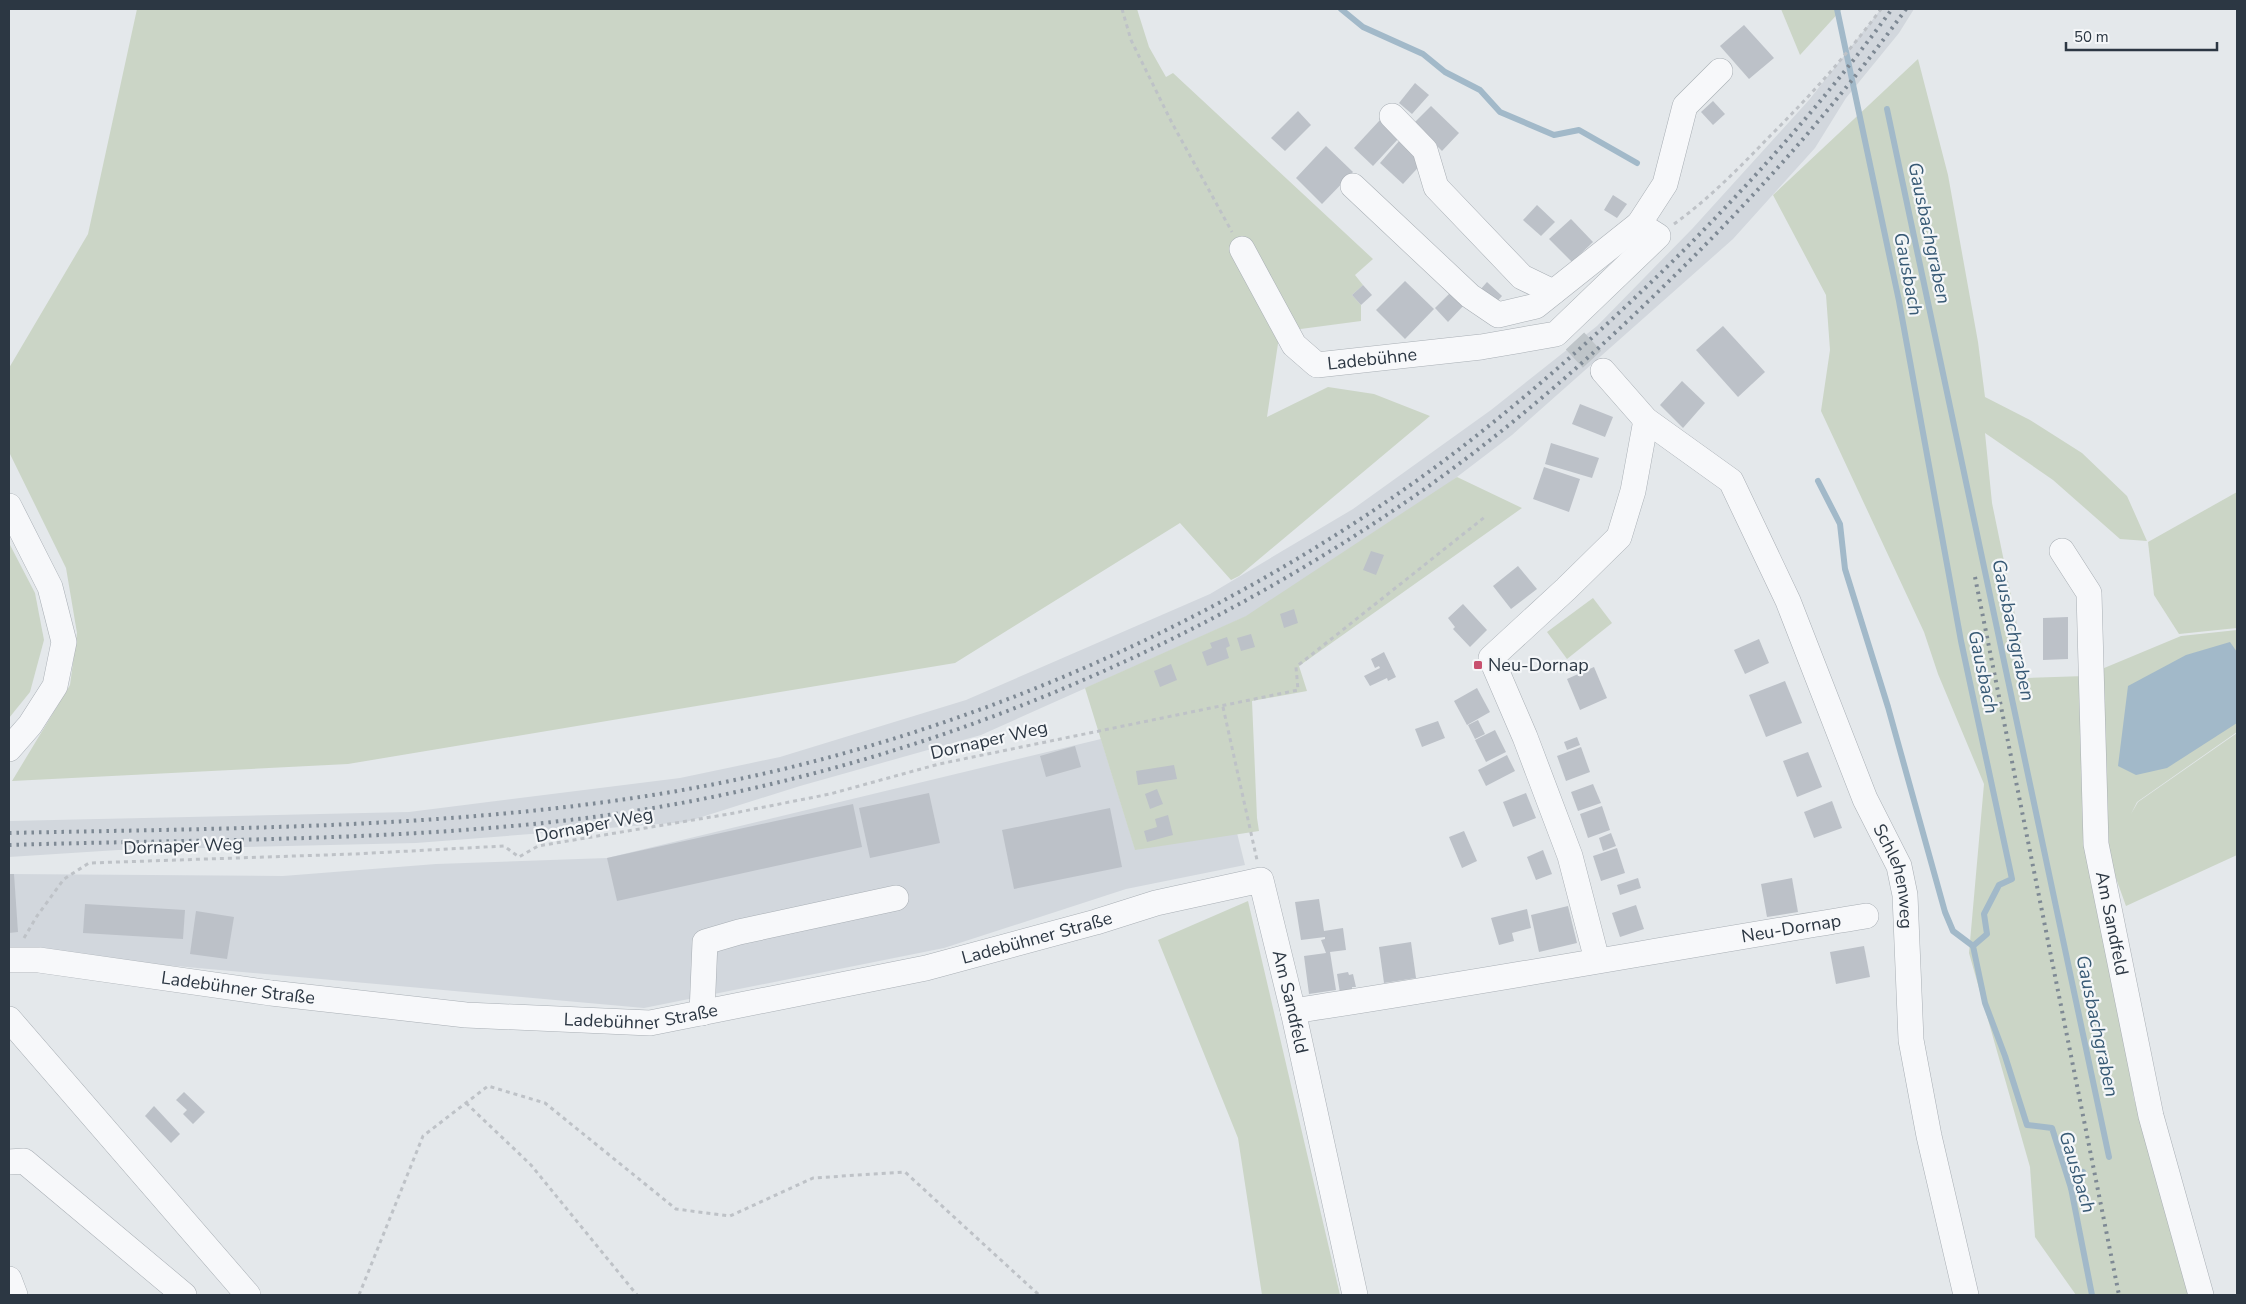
<svg xmlns="http://www.w3.org/2000/svg" width="2246" height="1304" font-family="'Nunito Sans',sans-serif">
<style>
.built{fill:#d2d7dd}
.green{fill:#cbd5c6}
.water{fill:#a2b9c9}
.lines{fill:none;stroke-linecap:round;stroke-linejoin:round}
.stream{stroke:#a2b9c9;stroke-width:6}
.building{fill:#bcc1c8}
.minor-tunnel{stroke:#bfc5c9;stroke-width:25;stroke-dasharray:25 12;stroke-linecap:butt}
.minor-casing{stroke:#a9afb5;stroke-width:26}
.path{stroke:#bec2c7;stroke-width:3;stroke-dasharray:4 4;stroke-linecap:butt}
.minor{stroke:#f7f8fa;stroke-width:25}
.rail{stroke:#7e8994;stroke-width:4;stroke-dasharray:2.5 5;stroke-linecap:butt}
.poi-dot{fill:#c8516f;stroke:#f4f6f8;stroke-width:2}
.labels{text-anchor:middle;dominant-baseline:central;stroke-width:4.5;stroke-linejoin:round;paint-order:stroke}
.street-label{font-size:18px;fill:#2c3743;stroke:#f4f6f8}
.poi-label{font-size:18px;fill:#2c3743;stroke:#f4f6f8;text-anchor:start}
.water-label{font-size:19px;font-style:italic;fill:#385a75;stroke:#f4f6f8}
</style>
<rect width="100%" height="100%" fill="#e4e8eb"/>
<g class="built">
<path d="M1881,9H1914L1899,33L1846,98L1815,148L1733,239L1512,435L1411,512L1247,616L981,735L800,786L686,822L416,843L118,850L9,857V821L409,812L680,778L780,757L966,700L1210,594L1353,509L1491,410L1597,326L1692,229L1809,100Z"/>
<path d="M1101,739L1135,849L1237,833L1245,865L1126,889L944,948L644,1008L9,951V874L283,876L436,864L607,858Z"/>
</g>
<g class="green">
<path d="M137,9H1137L1149,47L1166,77L1173,73L1373,259L1355,275L1363,285L1352,295L1361,305V321L1293,330L1282,317L1267,417L1328,387L1374,394L1430,416L1239,576L1231,580L1180,523L955,663L348,764L12,781L70,685L77,633L66,568L9,452V368L88,234Z"/>
<path d="M1781,9H1842L1800,55Z"/>
<path d="M1918,59L1948,175L1978,342L1985,397L2030,420L2082,453L2127,496L2147,541L2120,539L2053,480L1985,433L1992,503L2028,678L2085,676L2181,636L2237,630V732L2137,802L2131,814L2138,802L2237,733V855L2126,906L2108,856L2112,946L2134,1099L2185,1261L2189,1295H2076L2035,1237L2030,1167L1969,953L1984,784L1938,674L1924,632L1821,411L1830,350L1826,295L1773,195Z"/>
<path d="M1457,477L1522,508L1299,666L1307,691L1252,701L1257,818L1259,831L1135,850L1085,688L1246,616Z"/>
<path d="M2237,492V628L2179,634L2154,595L2148,542Z"/>
<path d="M9,543L35,593L44,640L30,692L9,718Z"/>
<path d="M1593,598L1612,623L1567,659L1547,632Z"/>
<path d="M1248,901L1340,1295H1262L1238,1138L1158,940Z"/>
</g>
<path class="water" d="M2230,642L2237,652V723L2167,768L2136,775L2118,766L2128,686L2186,655Z"/>
<g class="lines">
<g class="stream">
<path d="M1341,9L1363,27L1423,54L1445,72L1480,90L1500,112L1554,135L1579,130L1637,163"/>
<path d="M1837,9L1899,301L1961,641L2012,879L1999,885L1984,914L1987,934L1973,946L1985,1003L2005,1056L2027,1125L2052,1128L2071,1188L2092,1295"/>
<path d="M1887,109L2109,1157"/>
<path d="M1818,481L1840,524L1845,569L1888,707L1945,912L1953,931L1973,946"/>
<path d="M2071,1188L2083,1172"/>
</g>
</g>
<g class="building">
<path d="M1744,25L1774,58L1749,79L1720,46Z"/>
<path d="M1415,83L1429,95L1412,114L1399,103Z"/>
<path d="M1713,101L1725,114L1713,125L1701,112Z"/>
<path d="M1431,106L1459,133L1442,151L1414,123Z"/>
<path d="M1298,111L1311,125L1285,151L1271,138Z"/>
<path d="M1380,120L1399,138L1373,166L1354,148Z"/>
<path d="M1400,140L1424,161L1403,184L1380,163Z"/>
<path d="M1326,146L1353,172L1322,204L1296,178Z"/>
<path d="M1613,195L1627,204L1617,218L1604,210Z"/>
<path d="M1537,205L1555,222L1541,236L1523,220Z"/>
<path d="M1571,219L1593,242L1572,262L1549,239Z"/>
<path d="M1405,281L1434,309L1405,339L1376,310Z"/>
<path d="M1487,282L1502,296L1494,305L1480,290Z"/>
<path d="M1363,285L1372,295L1361,305L1352,295Z"/>
<path d="M1453,290L1466,303L1448,322L1435,308Z"/>
<path d="M1723,326L1765,372L1738,397L1696,350Z"/>
<path d="M1682,381L1705,403L1683,428L1660,405Z"/>
<path d="M1580,404L1613,417L1605,437L1572,424Z"/>
<path d="M1551,443L1599,458L1592,478L1545,464Z"/>
<path d="M1544,467L1580,479L1569,512L1533,499Z"/>
<path d="M1371,551L1384,555L1376,575L1363,570Z"/>
<path d="M1518,566L1537,589L1511,609L1493,586Z"/>
<path d="M1463,604L1487,630L1470,647L1453,629L1455,627L1448,618Z"/>
<path d="M1294,609L1298,623L1284,628L1280,614Z"/>
<path d="M2068,617V659L2043,660V618Z"/>
<path d="M1251,634L1255,647L1241,651L1237,638Z"/>
<path d="M1227,637L1230,646L1226,648L1229,658L1207,666L1202,652L1212,648L1210,643Z"/>
<path d="M1759,639L1769,663L1745,674L1734,650Z"/>
<path d="M1384,652L1396,677L1388,681L1387,678L1370,686L1364,676L1380,668L1379,666L1375,668L1371,659Z"/>
<path d="M1171,664L1177,680L1160,687L1154,671Z"/>
<path d="M1594,667L1607,698L1580,710L1567,679Z"/>
<path d="M1785,681L1802,723L1766,737L1749,695Z"/>
<path d="M1477,688L1490,712L1467,725L1454,701Z"/>
<path d="M1478,720L1485,734L1475,739L1468,725Z"/>
<path d="M1438,721L1445,738L1422,747L1415,729Z"/>
<path d="M1495,730L1506,752L1486,762L1475,740Z"/>
<path d="M1577,737L1580,745L1567,750L1564,742Z"/>
<path d="M1075,746L1081,767L1046,777L1040,756Z"/>
<path d="M1581,747L1590,772L1566,781L1557,756Z"/>
<path d="M1808,752L1822,787L1797,797L1783,761Z"/>
<path d="M1507,755L1515,771L1486,786L1478,770Z"/>
<path d="M1174,765L1177,779L1138,785L1136,771Z"/>
<path d="M1593,784L1601,803L1578,811L1571,792Z"/>
<path d="M1157,789L1163,804L1150,809L1145,794Z"/>
<path d="M929,793L940,843L870,858L859,808Z"/>
<path d="M1526,793L1536,818L1513,827L1503,802Z"/>
<path d="M1832,801L1842,828L1814,838L1804,812Z"/>
<path d="M853,804L862,847L617,901L607,858Z"/>
<path d="M1602,806L1610,830L1588,838L1580,814Z"/>
<path d="M1110,808L1122,867L1014,889L1002,830Z"/>
<path d="M1168,815L1173,835L1147,842L1144,831L1157,827L1155,819Z"/>
<path d="M1464,831L1477,861L1462,868L1449,837Z"/>
<path d="M1611,833L1616,846L1603,851L1599,838Z"/>
<path d="M1617,848L1625,873L1601,881L1593,856Z"/>
<path d="M1543,850L1552,874L1536,880L1527,857Z"/>
<path d="M9,874H14L18,932L9,933Z"/>
<path d="M1638,878L1641,888L1620,895L1617,885Z"/>
<path d="M1792,878L1798,912L1767,917L1761,884Z"/>
<path d="M1319,899L1324,931L1343,928L1346,950L1330,952L1336,990L1309,994L1304,956L1326,953L1321,940L1325,939V937L1301,940L1295,902Z"/>
<path d="M85,904L185,910L183,939L83,933Z"/>
<path d="M1636,905L1644,929L1620,937L1612,913Z"/>
<path d="M1568,906L1577,943L1539,952L1531,915Z"/>
<path d="M1527,909L1531,928L1512,933L1514,941L1499,945L1491,918Z"/>
<path d="M196,911L234,917L227,959L190,954Z"/>
<path d="M1411,942L1416,978L1384,983L1379,947Z"/>
<path d="M1864,946L1870,977L1836,984L1830,952Z"/>
<path d="M1348,972L1349,975L1353,974L1356,987H1352V991L1340,993L1337,974Z"/>
<path d="M184,1092L205,1112L193,1124L183,1114L187,1110L176,1100Z"/>
<path d="M154,1106L180,1134L171,1143L145,1116Z"/>
</g>
<g class="lines">
<path class="minor-tunnel" d="M1575,341L1603,371"/>
<g class="minor-casing">
<g id="minor">
<path d="M1392,116L1425,150L1436,187L1522,277L1553,292"/>
<path d="M1353,186L1470,296L1498,315L1536,306L1639,224L1665,184L1685,106L1720,71"/>
<path id="s1" d="M1242,249L1294,345L1317,365L1481,347L1556,334L1658,236L1639,224"/>
<path id="s2" d="M1603,371L1646,420L1731,481L1788,601L1865,799L1899,866L1905,895L1911,1040L1929,1136L1966,1295"/>
<path d="M9,506L50,587L64,642L55,686L30,725L9,749"/>
<path id="s3" d="M2062,551L2089,593L2096,844L2151,1116L2201,1295"/>
<path id="s4" d="M9,960H39L271,993L466,1015L650,1023L926,968L1096,922L1156,903L1261,880L1293,1011L1355,1295"/>
<path d="M1597,960L1570,856L1525,737L1491,658L1566,589L1619,537L1633,491L1646,420"/>
<path id="s5" d="M1293,1011C1484,982 1675,947 1866,916"/>
<path d="M702,1013L705,942L739,932L896,898"/>
<path d="M9,1019L248,1295"/>
<path d="M9,1162L24,1161L184,1295"/>
<path d="M9,1279L15,1295"/>
</g>
</g>
<g class="path">
<path d="M1122,9L1131,40L1172,123L1232,232"/>
<path d="M1674,224C1709,199 1740,167 1770,136C1811,95 1846,56 1881,9"/>
<path d="M1223,707L1257,860"/>
<path d="M24,938L37,916L64,879L89,863L354,854L504,846L519,857L538,846L729,814L830,794L939,764L1298,690L1296,667L1486,516"/>
<path d="M466,1103L531,1165L637,1295"/>
<path d="M359,1295L423,1136L488,1086L545,1103L676,1209L730,1216L813,1178L905,1172L1039,1295"/>
</g>
<use href="#minor" class="minor"/>
<g class="rail">
<path d="M1975,577L2119,1295"/>
<path d="M9,833C232,828 456,829 677,791C955,743 1238,619 1462,447C1542,385 1616,318 1688,246C1761,172 1831,93 1892,9"/>
<path d="M9,845C201,839 395,842 586,818C871,781 1146,675 1385,516C1488,448 1582,367 1670,280C1756,196 1836,106 1906,9"/>
</g>
</g>
<rect class="poi-dot" x="1473" y="660" width="10" height="10" rx="2.5"/>
<g class="labels">
<g class="street-label">
<text stroke="none"><textPath href="#s1" startOffset="195">Ladebühne</textPath></text>
<text transform="translate(989 740) rotate(-13)">Dornaper Weg</text>
<text transform="translate(594 825) rotate(-11)">Dornaper Weg</text>
<text transform="translate(183 846) rotate(-2)">Dornaper Weg</text>
<text stroke="none"><textPath href="#s2" startOffset="599">Schlehenweg</textPath></text>
<text stroke="none"><textPath href="#s3" startOffset="382">Am Sandfeld</textPath></text>
<text stroke="none"><textPath href="#s5" startOffset="505">Neu-Dornap</textPath></text>
<text stroke="none"><textPath href="#s4" startOffset="1041">Ladebühner Straße</textPath></text>
<text stroke="none"><textPath href="#s4" startOffset="231">Ladebühner Straße</textPath></text>
<text stroke="none"><textPath href="#s4" startOffset="1398">Am Sandfeld</textPath></text>
<text stroke="none"><textPath href="#s4" startOffset="636">Ladebühner Straße</textPath></text>
</g>
<g class="poi-label">
<text x="1488" y="665">Neu-Dornap</text>
</g>
<g class="water-label">
<text transform="translate(1929 233) rotate(78)">Gausbachgraben</text>
<text transform="translate(1908 274) rotate(79)">Gausbach</text>
<text transform="translate(2013 630) rotate(78)">Gausbachgraben</text>
<text transform="translate(1983 672) rotate(78)">Gausbach</text>
<text transform="translate(2097 1026) rotate(78)">Gausbachgraben</text>
<text transform="translate(2077 1172) rotate(73)">Gausbach</text>
</g>
</g>
<rect width="2246" height="1304" fill="none" stroke="#2c3743" stroke-width="20"/>
<path d="M2066 42v8h151v-8" fill="none" stroke="#2c3743" stroke-width="2.5"/>
<text x="2074" y="42" font-size="15" fill="#2c3743" stroke="#f4f6f8" stroke-width="4" paint-order="stroke">50 m</text>
</svg>
